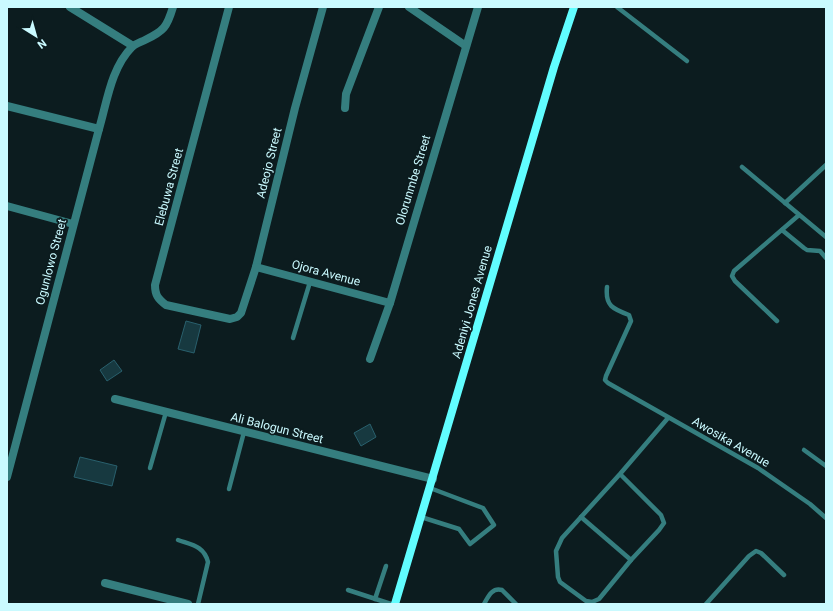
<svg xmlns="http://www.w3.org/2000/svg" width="833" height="611" font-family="Roboto,sans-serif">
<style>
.building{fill:#173940;stroke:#29606d}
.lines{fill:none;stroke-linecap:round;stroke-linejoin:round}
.lane{stroke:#357e7f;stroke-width:4.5}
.street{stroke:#357e7f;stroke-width:8}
.secondary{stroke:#61fdff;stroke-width:8}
.labels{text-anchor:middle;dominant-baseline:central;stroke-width:3.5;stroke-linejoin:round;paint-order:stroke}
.street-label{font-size:12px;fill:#cafaff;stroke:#0c1c1f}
</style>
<rect width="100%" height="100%" fill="#0c1c1f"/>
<g class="building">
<path d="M186,321L201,325L194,353L178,349Z"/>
<path d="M114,360L122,371L107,381L100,370Z"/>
<path d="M370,424L376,437L361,446L354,433Z"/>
<path d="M80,457L117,466L112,486L74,477Z"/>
</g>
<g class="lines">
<g class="lane">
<path d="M617,7L687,61"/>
<path d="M742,167L826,237"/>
<path d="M785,203L826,165"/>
<path d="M782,230L804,248L807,250L820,251L826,258"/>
<path d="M607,287C605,306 613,309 629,315L631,321L606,376L605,380L608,383L758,468L810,504L826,518"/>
<path d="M777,321L735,281L732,276L734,271L799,215"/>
<path d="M293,338L310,282"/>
<path d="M804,450L826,466"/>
<path d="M150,468L166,412"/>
<path d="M620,474L661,515L664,523L659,530L631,560L599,599L592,602L586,601L560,582L558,577L556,551L562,538L620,474L668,418"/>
<path d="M229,489L244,432"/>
<path d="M421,517L459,529L470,544L494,525L483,508L430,488"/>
<path d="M581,517L631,560"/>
<path d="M178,540C192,545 204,546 208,562L198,604"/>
<path d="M348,590L391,604"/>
<path d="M375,599L386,566"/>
<path d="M484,604C488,597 492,587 502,590L516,604"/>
<path d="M706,604L749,556L756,551L761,553L784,575"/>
</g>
<g class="street">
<path d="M70,7L133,46"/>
<path d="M229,7L155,285C155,295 158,299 166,305L230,319L237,317L241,313L256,267L295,108L323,7"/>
<path d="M409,7L466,46"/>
<path d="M7,106L99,129"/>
<path d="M345,108L346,94L379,7"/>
<path d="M7,206L73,224"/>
<path d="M256,267L390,303"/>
<path d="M370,359L390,303L478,7"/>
<path d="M115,399L433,479"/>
<path d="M7,477L99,129C107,102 111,68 132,47C135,44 141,42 145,40C164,31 167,27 173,7"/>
<path d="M105,583L188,604"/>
</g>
<path class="secondary" d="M395,604L554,67L574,7"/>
</g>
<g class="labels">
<g class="street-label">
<text transform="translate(269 163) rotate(-76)">Adeojo Street</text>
<text transform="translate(413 180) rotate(-73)">Olorunmbe Street</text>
<text transform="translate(169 187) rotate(-75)">Elebuwa Street</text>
<text transform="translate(51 262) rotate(-75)">Ogunlowo Street</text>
<text transform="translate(326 273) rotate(15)">Ojora Avenue</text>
<text transform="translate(472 302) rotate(-74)">Adeniyi Jones Avenue</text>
<text transform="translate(277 428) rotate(14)">Ali Balogun Street</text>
<text transform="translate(731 442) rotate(30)">Awosika Avenue</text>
</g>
</g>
<rect width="833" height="611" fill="none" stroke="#cafaff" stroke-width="16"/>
<g transform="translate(36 36) rotate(143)" stroke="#0c1c1f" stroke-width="3" paint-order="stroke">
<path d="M0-3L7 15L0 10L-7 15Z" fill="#cafaff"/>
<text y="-6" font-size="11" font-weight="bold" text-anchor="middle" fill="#cafaff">N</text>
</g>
</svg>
